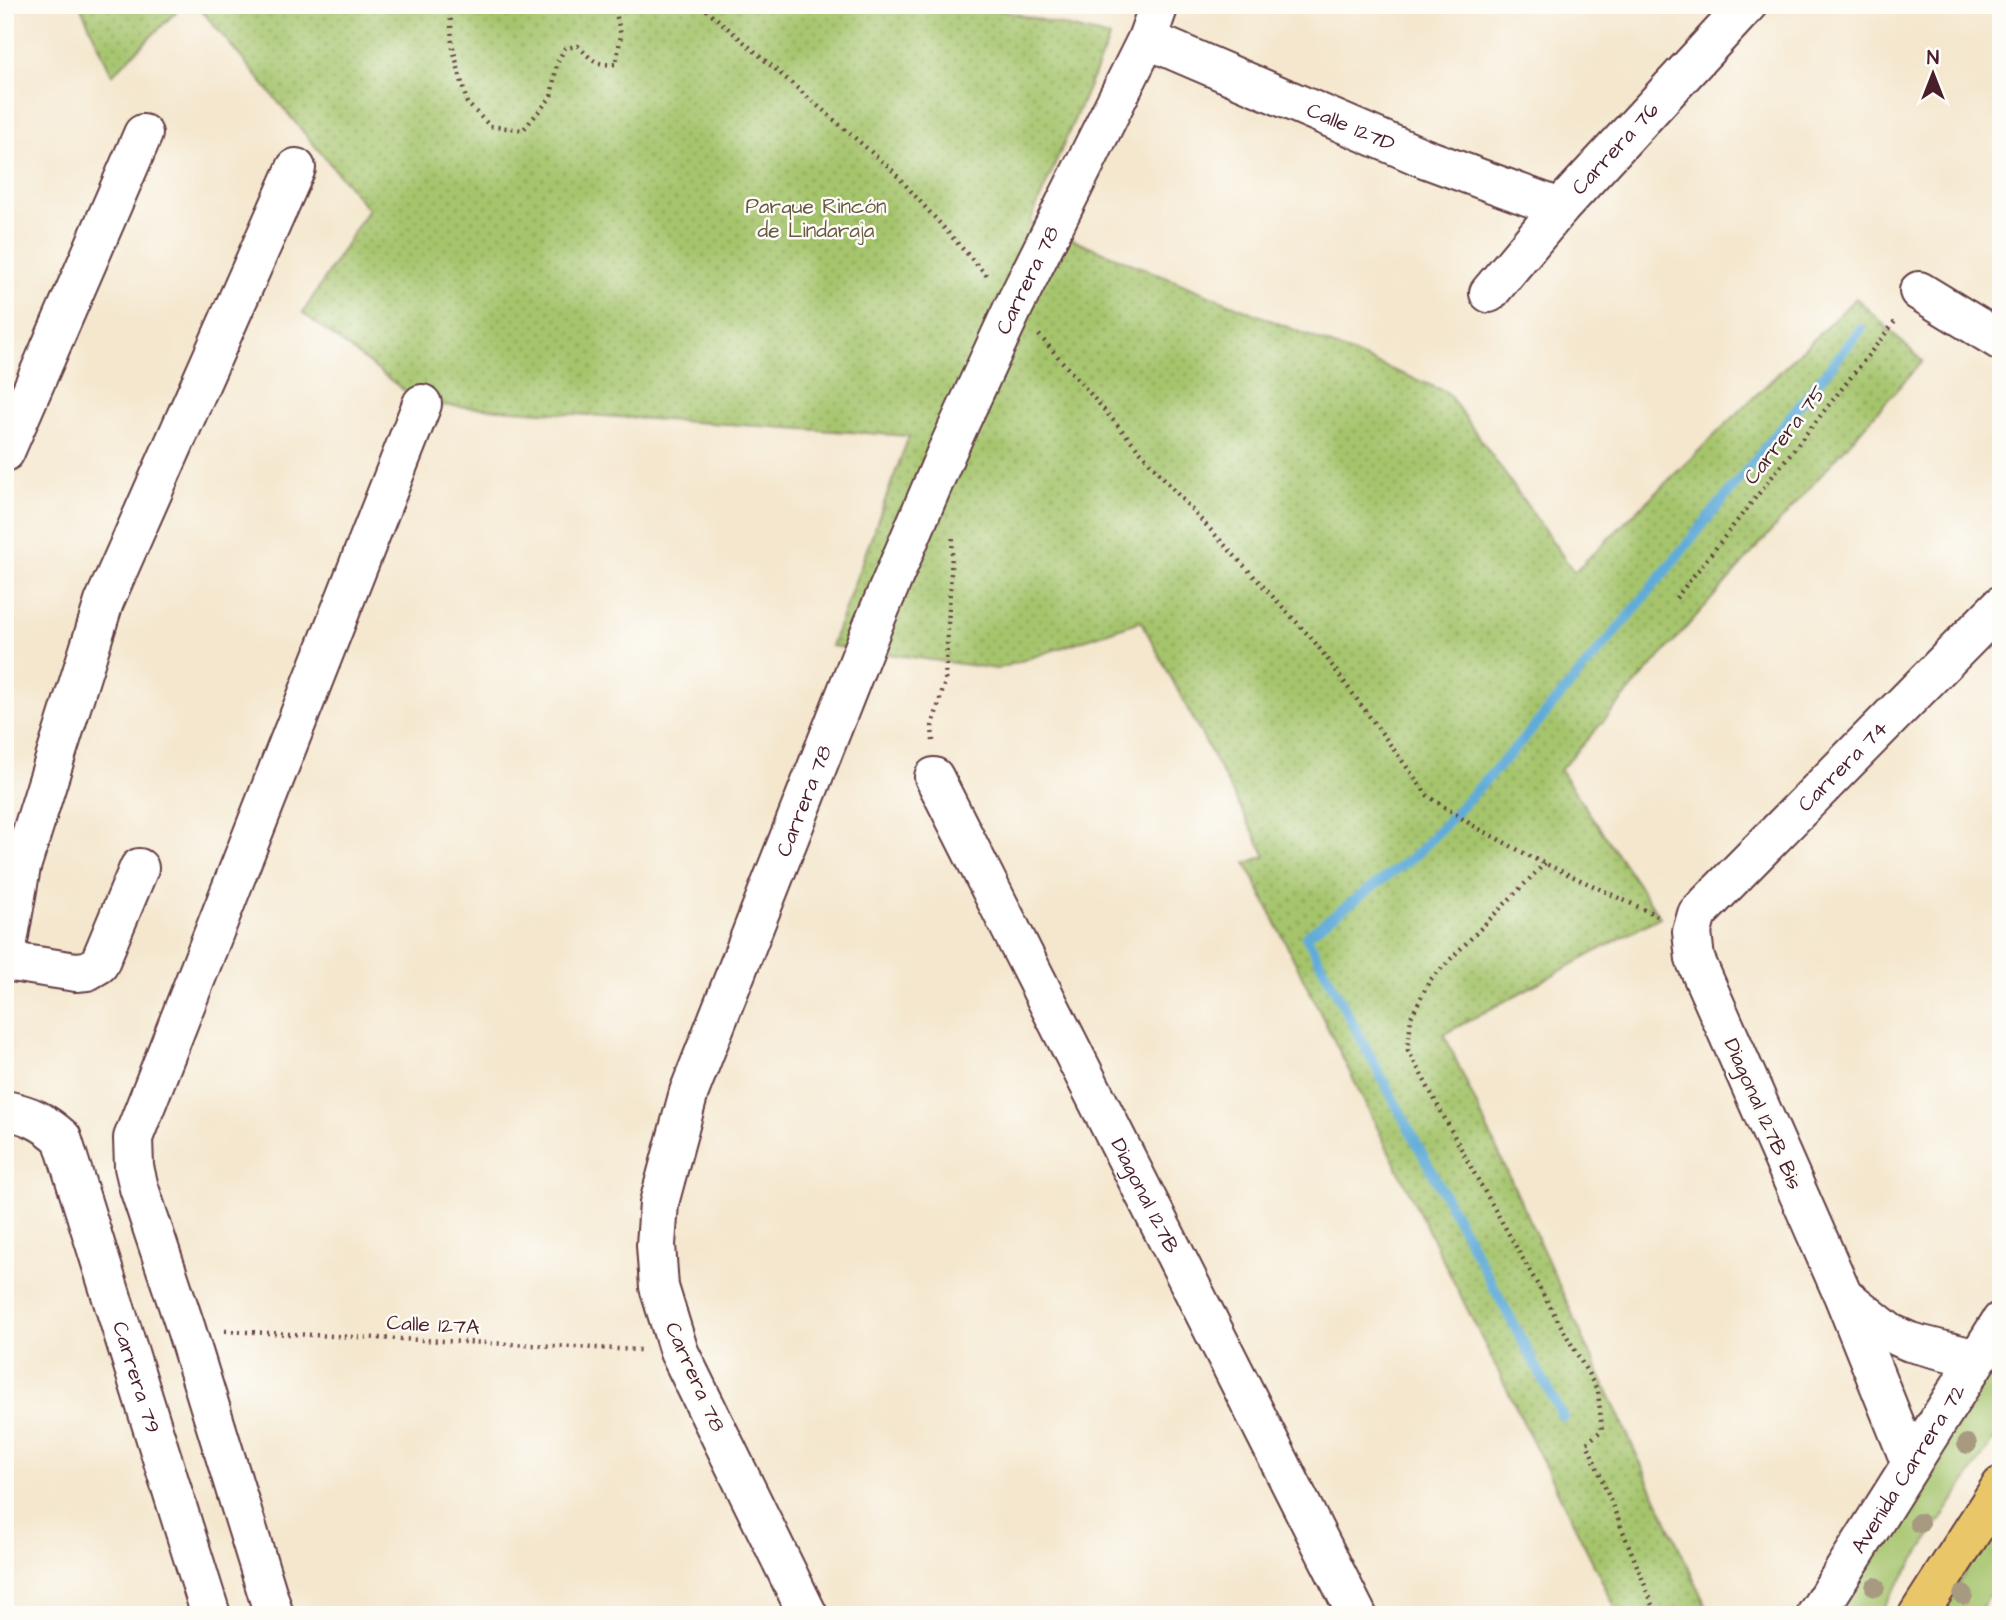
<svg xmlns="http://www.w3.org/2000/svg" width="2006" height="1620" font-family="'Architects Daughter',sans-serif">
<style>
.grass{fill:#a5c46c;stroke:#78724c;stroke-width:2}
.park{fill:url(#park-dots);stroke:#78724c;stroke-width:2}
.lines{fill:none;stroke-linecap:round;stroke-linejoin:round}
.stream{stroke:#61acd9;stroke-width:10}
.minor-casing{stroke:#643d43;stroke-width:42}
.highway-casing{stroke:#643d43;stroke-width:42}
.path{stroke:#643d43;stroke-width:4.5;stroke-dasharray:2 5;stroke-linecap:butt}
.minor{stroke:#fff;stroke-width:38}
.highway{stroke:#e9c769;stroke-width:38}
.tree{fill:#a89981}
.labels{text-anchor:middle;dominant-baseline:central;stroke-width:5;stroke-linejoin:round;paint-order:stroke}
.street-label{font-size:21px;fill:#4a1f2b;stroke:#fdfcf7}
.park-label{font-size:21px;fill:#6a5942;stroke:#fdfcf7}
</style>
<defs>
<pattern id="park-dots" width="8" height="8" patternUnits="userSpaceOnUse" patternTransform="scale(1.75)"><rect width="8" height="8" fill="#a5c46c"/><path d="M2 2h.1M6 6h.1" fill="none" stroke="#889f59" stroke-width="1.8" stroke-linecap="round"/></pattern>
</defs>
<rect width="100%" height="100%" fill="#fdfcf7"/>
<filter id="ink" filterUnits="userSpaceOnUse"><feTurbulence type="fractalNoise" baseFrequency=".0143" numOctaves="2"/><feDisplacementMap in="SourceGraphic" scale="14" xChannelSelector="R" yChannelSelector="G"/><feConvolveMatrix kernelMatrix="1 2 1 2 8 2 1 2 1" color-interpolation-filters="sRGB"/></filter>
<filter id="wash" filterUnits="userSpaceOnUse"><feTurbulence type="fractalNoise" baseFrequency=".00686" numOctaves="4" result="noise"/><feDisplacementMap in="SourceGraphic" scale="28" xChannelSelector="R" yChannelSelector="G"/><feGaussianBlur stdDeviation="1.57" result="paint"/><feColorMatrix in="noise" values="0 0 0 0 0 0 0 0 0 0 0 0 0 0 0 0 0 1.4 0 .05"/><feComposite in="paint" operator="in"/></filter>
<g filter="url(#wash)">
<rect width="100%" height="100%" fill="#f4e7ce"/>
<g class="grass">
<path d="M2001,1350V1428L1878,1615H1830Z"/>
<path d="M2001,1518V1577L1977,1615H1937Z"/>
</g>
<g class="park">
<path d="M80,5H183L112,75Z"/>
<path d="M197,5H979L1110,37L1030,222L1447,392L1574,572L1856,298L1922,361L1560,770L1660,917L1444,1034L1710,1615H1619L1246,863L1266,856L1141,621L997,669L831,646L909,436L422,404L303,313L368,209Z"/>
</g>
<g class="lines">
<path class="stream" d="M1563,1417L1306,936L1417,854L1522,741L1632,612L1861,329"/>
</g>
</g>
<g filter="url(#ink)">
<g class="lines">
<g class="minor-casing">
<g id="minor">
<path id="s1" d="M1147,39L1424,158L1560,208"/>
<path d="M1919,291L2001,341"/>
<path id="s2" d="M1489,293L1560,208L1747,5"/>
<path d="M5,452L143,134"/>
<path id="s3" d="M934,777L1357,1615"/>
<path d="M5,959L21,867L104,602L296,168"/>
<path d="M5,961L76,972L87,971L99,964L139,868"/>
<path id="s4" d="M5,1110C30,1115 43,1121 62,1138L211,1615"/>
<path d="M1844,1296L1890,1333L1910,1342L1977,1359"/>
<path id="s5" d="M1911,1464L1843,1295L1695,959L1692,932L1697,914L2001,605"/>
<path d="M274,1615L186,1329L139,1188L134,1167L133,1138L422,404"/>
<path id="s6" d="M808,1615L679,1352L659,1287L656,1245L659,1203L689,1092L873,625L947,451L1014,306L1147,39L1159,5"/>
<path id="s7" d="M1816,1615L2001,1321"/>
</g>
</g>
<g class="highway-casing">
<path id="highway" d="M1918,1615L2001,1486"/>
</g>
<g class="path">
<path d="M450,5L452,44L467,103L490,126L523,130L551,97L557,63L565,48L578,46C592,60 596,66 616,64L621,35L614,5"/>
<path d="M701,5L892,170L987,276"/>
<path d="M1039,335L1180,497L1314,641L1428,796L1472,825L1533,858L1660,917"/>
<path d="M1676,598L1897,319"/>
<path d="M933,741L932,727L945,682L953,535"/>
<path d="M1545,863L1430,980L1411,1017L1408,1050L1473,1171L1598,1391L1602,1430L1587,1443L1657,1615"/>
<path d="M225,1331L640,1350"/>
</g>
<use href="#minor" class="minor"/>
<use href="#highway" class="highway"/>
</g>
<g class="tree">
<circle cx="1967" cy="1444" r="10"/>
<circle cx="1919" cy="1523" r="10"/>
<circle cx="1875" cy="1587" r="10"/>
<circle cx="1963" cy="1595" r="10"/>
</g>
</g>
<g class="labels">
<g class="street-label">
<text stroke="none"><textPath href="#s1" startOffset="222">Calle 127D</textPath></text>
<text stroke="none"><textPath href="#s2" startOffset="192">Carrera 76</textPath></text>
<text stroke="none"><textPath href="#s6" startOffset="1440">Carrera 78</textPath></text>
<text transform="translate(1785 435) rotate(-52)">Carrera 75</text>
<text stroke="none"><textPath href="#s5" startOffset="803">Carrera 74</textPath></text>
<text stroke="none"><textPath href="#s6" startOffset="873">Carrera 78</textPath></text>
<text transform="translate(1763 1114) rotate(66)">Diagonal 127B Bis</text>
<text stroke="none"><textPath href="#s3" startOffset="469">Diagonal 127B</textPath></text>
<text transform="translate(433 1325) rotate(3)">Calle 127A</text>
<text stroke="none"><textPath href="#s4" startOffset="315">Carrera 79</textPath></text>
<text transform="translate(695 1377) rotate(66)">Carrera 78</text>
<text stroke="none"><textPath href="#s7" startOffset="173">Avenida Carrera 72</textPath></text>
</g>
<g class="park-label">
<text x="816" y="206">Parque Rincón<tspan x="816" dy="24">de Lindaraja</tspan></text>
</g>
</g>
<rect width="2006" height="1620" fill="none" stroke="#fdfcf7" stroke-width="28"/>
<g transform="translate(1933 74)" stroke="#fdfcf7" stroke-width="5" paint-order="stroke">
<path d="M0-5L12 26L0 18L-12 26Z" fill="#4a1f2b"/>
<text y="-10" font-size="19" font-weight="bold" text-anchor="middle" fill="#4a1f2b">N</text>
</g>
</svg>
